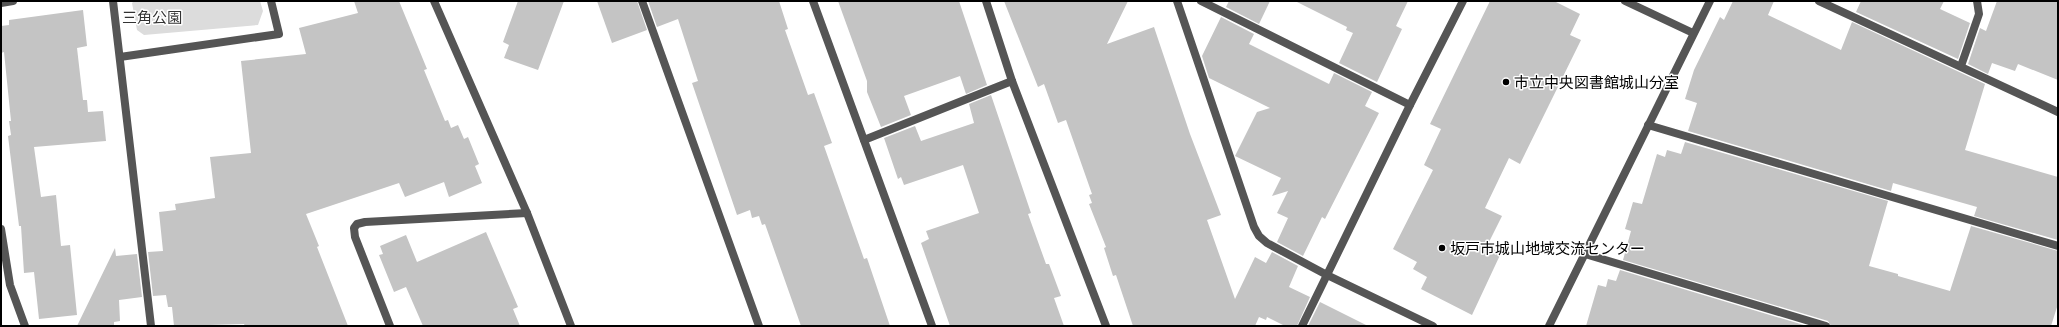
<svg xmlns="http://www.w3.org/2000/svg" width="2059" height="327" font-family="'Exo 2','Noto Sans JP',sans-serif">
<style>
.green{fill:#dcdcdc}
.building{fill:#c4c4c4}
.lines{fill:none;stroke-linecap:round;stroke-linejoin:round}
.street{stroke:#555;stroke-width:8}
.poi-dot{fill:#000;stroke:#fff;stroke-width:1.5}
.labels{text-anchor:middle;dominant-baseline:central;stroke-width:3;stroke-linejoin:round;paint-order:stroke}
.park-label{font-size:15px;fill:#333;stroke:#fff}
.poi-label{font-size:15px;fill:#000;stroke:#fff;text-anchor:start}
</style>
<rect width="100%" height="100%" fill="#fff"/>
<path class="green" d="M134,1H260L263,11L258,25L144,35L137,30L132,3Z"/>
<g class="building">
<path d="M354,1H399L427,69L424,70L445,121L448,120L451,128L458,125L464,139L468,137L479,164L475,166L482,183L449,197L444,182L405,197L399,183L306,214L319,246L317,247L348,326H245L244,324L174,326L172,307H168L166,295L153,296L148,252L163,251L159,212L176,210L175,204L215,198L210,157L251,153L241,61L306,54L299,28L358,13Z"/>
<path d="M518,1H564L538,70L504,58L509,45L503,42Z"/>
<path d="M597,1H637L647,30L612,43Z"/>
<path d="M648,1H779L788,29L785,30L808,95L814,93L832,143L824,146L864,259L867,258L890,326H801L765,224L762,225L759,216L752,218L750,210L737,215L692,83L698,81L678,19L657,27Z"/>
<path d="M838,1H959L987,85L966,94L960,76L904,96L911,115L881,127L867,92V81Z"/>
<path d="M1004,1H1128L1107,44L1154,27L1190,134L1221,215L1207,220L1235,299L1255,257L1266,263L1272,252L1298,266L1289,287L1310,297L1297,326H1285L1267,317L1266,320L1259,317L1255,326H1133L1116,275L1113,276L1104,248L1106,247L1089,204L1092,203L1089,195L1092,194L1066,120L1058,123L1044,84L1038,87Z"/>
<path d="M1229,1H1270L1259,24L1226,7Z"/>
<path d="M1295,1H1408L1396,26L1402,29L1377,82L1339,63L1353,33L1346,30L1347,27Z"/>
<path d="M1490,1H1554L1580,14L1570,35L1581,40L1520,164L1509,158L1485,208L1502,216L1487,246L1501,253L1472,315L1421,289L1427,277L1413,269L1417,262L1393,249L1433,170L1424,165L1441,129L1430,124Z"/>
<path d="M1733,1H1774L1768,15L1841,50L1852,22L1985,84L1965,150L2058,177V240L1974,216L1977,207L1893,183L1891,191L1688,131L1697,103L1685,99L1694,70L1720,17L1724,20Z"/>
<path d="M1861,1H1944L1940,9L1970,23L1958,59L1856,12Z"/>
<path d="M1997,1H2058V80L2018,64L2015,71L1992,63L1988,74L1968,64L1980,28L1986,31Z"/>
<path d="M83,10L87,46L77,48L83,100H87L88,112L103,111L106,141L34,147L41,197L56,195L61,246L70,245L77,315L39,319L34,272L24,273L21,226H19L8,136L11,135L9,121H11L4,52L1,53V26L9,25V20Z"/>
<path d="M1221,17L1254,34L1249,44L1329,84L1334,73L1372,92L1365,106L1379,113L1325,219L1322,217L1303,256L1277,242L1288,218L1277,213L1288,191L1272,196L1281,178L1235,156L1257,112L1270,108L1209,78L1202,56Z"/>
<path d="M991,95L1031,213L1028,214L1046,264H1049L1061,296L1054,298L1064,326H950L921,243L929,239L926,231L979,213L963,165L904,185L901,177L898,179L884,138L915,126L921,141L974,123L969,104Z"/>
<path d="M1685,142L1888,201L1869,266L1898,274V276L1950,291L1971,226L2058,251V304L2051,326H1831L1828,321L1623,260L1631,231L1625,229L1633,202L1642,204L1657,154L1665,157L1667,150L1681,154Z"/>
<path d="M486,232L518,307L513,309L520,326H423L406,287L394,292L379,255L383,254L380,246L406,235L417,262Z"/>
<path d="M115,248L116,256L137,254L142,297L119,300L120,321L114,322V326H77Z"/>
<path d="M1620,270L1807,326H1586L1598,285L1606,287L1608,279L1616,281Z"/>
<path d="M1320,302L1368,326H1308Z"/>
</g>
<g class="lines">
<g class="street">
<path d="M113,1L151,326"/>
<path d="M434,1L527,213L571,326"/>
<path d="M642,1L759,326"/>
<path d="M813,1L932,326"/>
<path d="M986,1L1012,81L1106,326"/>
<path d="M1177,1L1254,227L1259,236L1267,243L1327,275L1433,326"/>
<path d="M1201,1L1410,105"/>
<path d="M1625,1L1693,33"/>
<path d="M1819,1L2058,112"/>
<path d="M1,3L13,1"/>
<path d="M120,57L279,34L271,1"/>
<path d="M1961,66L1979,14L1977,1"/>
<path d="M1648,125L2058,246"/>
<path d="M864,140L1012,81"/>
<path d="M1,229L10,285L25,326"/>
<path d="M1585,254L1826,326"/>
<path d="M390,326L355,237L354,228L357,224L365,222L527,213"/>
<path d="M1302,326L1410,105L1463,1"/>
<path d="M1549,326L1710,1"/>
</g>
</g>
<g class="poi-dot">
<circle cx="1506" cy="82" r="4"/>
<circle cx="1442" cy="248" r="4"/>
</g>
<g class="labels">
<g class="park-label">
<text x="152" y="17">三角公園</text>
</g>
<g class="poi-label">
<text x="1514" y="82">市立中央図書館城山分室</text>
<text x="1450" y="248">坂戸市城山地域交流センター</text>
</g>
</g>
<rect width="2059" height="327" fill="none" stroke="#000000" stroke-width="4"/>
</svg>
